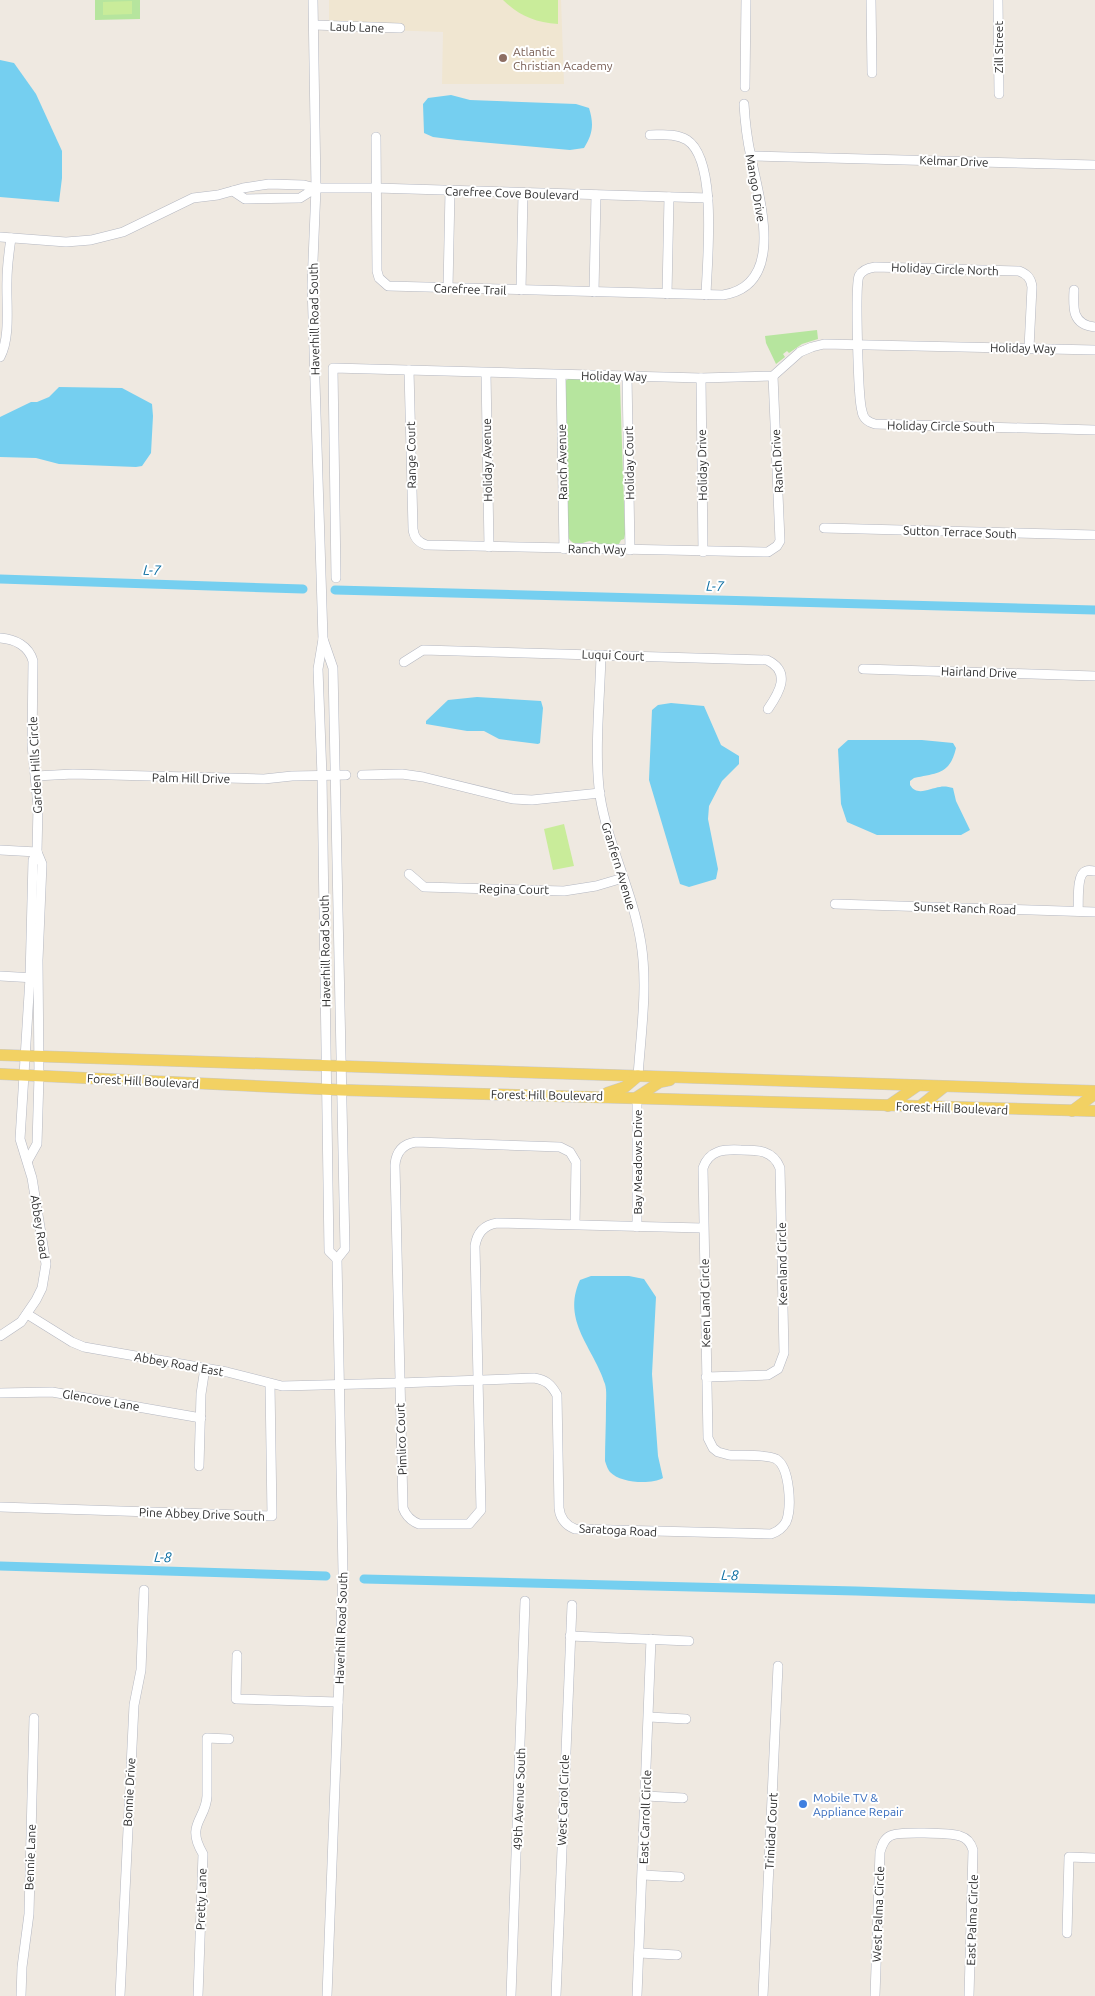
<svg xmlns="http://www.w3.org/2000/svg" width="1095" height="1996" font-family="Ubuntu,sans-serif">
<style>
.education{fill:#f0e6d1}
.green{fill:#b6e59e}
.pitch{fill:#c9ec9a}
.water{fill:#75cff0}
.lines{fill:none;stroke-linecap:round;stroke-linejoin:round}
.canal{stroke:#75cff0;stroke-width:9}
.minor-casing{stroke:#b4b7c1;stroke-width:10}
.major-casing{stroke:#c9c9c9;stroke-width:12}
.minor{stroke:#fff;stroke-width:9}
.major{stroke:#f2d163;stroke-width:11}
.education-dot{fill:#8d6e63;stroke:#fff;stroke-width:2}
.shop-dot{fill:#3f7fe0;stroke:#fff;stroke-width:2}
.labels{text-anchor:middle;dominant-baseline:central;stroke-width:4;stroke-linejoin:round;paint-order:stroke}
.street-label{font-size:12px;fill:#2e2e2e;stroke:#fff}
.education-label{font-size:12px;fill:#785e54;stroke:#fff;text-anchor:start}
.shop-label{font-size:12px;fill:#366cbe;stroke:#fff;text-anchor:start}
.water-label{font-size:14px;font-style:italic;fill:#0d6fa3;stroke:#fff}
</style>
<rect width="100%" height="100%" fill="#efe9e1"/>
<path class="education" d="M329,0H561L564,84H442L443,32L329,28Z"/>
<g class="green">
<path d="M95,0H140V19L95,20Z"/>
<path d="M817,330L818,339L802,344L789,353L787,351L783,354L785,357L776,364L766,343L765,336Z"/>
<path d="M570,378L613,379L620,385L625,534L624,539L621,540L619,544H600L590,541C581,543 574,548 567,536L565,381Z"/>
</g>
<g class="pitch">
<path d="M503,0H558V24C534,22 520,16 503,0Z"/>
<path d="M132,1V14L103,15V2Z"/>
<path d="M564,824L574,866L553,870L544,829Z"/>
</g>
<g class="water">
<path d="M0,60L14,63L36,94L62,151V178L59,202L0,197Z"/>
<path d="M451,95L470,100L576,104L589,108C594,124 593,134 584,148L570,150L457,140L433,137L424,133L423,104L428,98Z"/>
<path d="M59,387L122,388L152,404L153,416L151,453L142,466L136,467L59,464L36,458L0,457V417L31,402H37L49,397Z"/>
<path d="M477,697L541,701L543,708L540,743L538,744L499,739L484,731H467L426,724V721L448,700Z"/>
<path d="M671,703L704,706L721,745L739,756V764L722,781L709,806L708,819L718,869L716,879L689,887L680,884L649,780L652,710L658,705Z"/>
<path d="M848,740H922L953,743L956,748C950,774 938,773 914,778L910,781V785C917,797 930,788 940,787C944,786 949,787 953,788L956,801L970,830L961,835H877L847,822L841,804L838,749Z"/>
<path d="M591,1276H629L644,1279L656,1297L652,1374L658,1456L663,1478C651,1485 620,1483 610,1472C608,1470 606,1464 605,1461C605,1443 606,1425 606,1407C606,1400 607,1391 605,1384C594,1348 561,1321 580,1280Z"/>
</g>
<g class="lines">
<g class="canal">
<path d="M0,579L303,589"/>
<path d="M335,590L1095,610"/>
<path d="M0,1566L326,1576"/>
<path d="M364,1579L856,1591L1095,1599"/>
</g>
<g class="minor-casing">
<g id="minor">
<path d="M313,0L316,188L312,285L323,639L318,669L322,776L329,1251L337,1259"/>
<path d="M871,0L872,73"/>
<path d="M998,0L999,94"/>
<path d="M314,25L400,28"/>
<path d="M745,87L746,0"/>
<path d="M650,135C662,135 676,133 687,140C718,160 707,261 706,295"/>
<path d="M376,137L377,271L379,278L388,286L723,295C787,285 759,199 751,157C747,139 745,122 744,104"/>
<path d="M750,156L1095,165"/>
<path d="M233,191L245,199L300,198L316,188"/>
<path d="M0,237L66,242L91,240L123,232L193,198L218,195L243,188L269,184L304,185L316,188H376L708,198"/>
<path d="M448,288L450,191"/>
<path d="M521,290L523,193"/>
<path d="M1074,290C1073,308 1072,325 1095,327"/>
<path d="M594,292L596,195"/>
<path d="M667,294L669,197"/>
<path d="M1029,348L1032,287C1031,278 1027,274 1019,271L875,267C868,268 862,270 859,276C855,285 858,399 862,411C863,419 868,422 875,424L1095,430"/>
<path d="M0,357C11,337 6,303 7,280C7,266 9,252 11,238"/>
<path d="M409,370L413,529C414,538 418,542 426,545L768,552L777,546L780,541L773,376"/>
<path d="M486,373L489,547"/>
<path d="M561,375L564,549"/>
<path d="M627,376L630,550"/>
<path d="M701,378L703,552"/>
<path d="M824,528L1095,535"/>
<path d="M336,578L333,368L701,378L773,376L800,352L812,347L824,344L1095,350"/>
<path d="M0,638C15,639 29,646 33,661L32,745L38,806L37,852L33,860L30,978L20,1139L32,1178L46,1264L42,1288L36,1300L21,1322L0,1336"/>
<path d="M323,639L333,668L345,1249L337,1259L343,1573L327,1996"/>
<path d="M601,655C600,699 594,753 600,796C608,846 633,892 641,943C648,986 641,1032 638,1076"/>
<path d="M404,662L423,650L767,660C792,672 779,693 768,709"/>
<path d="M863,669L1095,676"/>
<path d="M362,775L402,774L423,777L513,799L532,800L600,793"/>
<path d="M36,776L73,774L264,779L292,776L346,775"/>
<path d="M0,850L37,852"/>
<path d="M409,874L424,887L564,891L596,886L623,878"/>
<path d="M835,904L1095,912"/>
<path d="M1078,911C1079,902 1076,874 1086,871C1089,870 1092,871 1095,871"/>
<path d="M0,976L35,978"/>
<path d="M28,1160L37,1144L39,1076L38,960L42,864L37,852"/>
<path d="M575,1225L576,1162L570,1152L560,1147L416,1142C403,1144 396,1152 395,1165L403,1508C406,1516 411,1521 419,1524H469L481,1510L475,1246C477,1233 484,1225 497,1223L703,1228"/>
<path d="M637,1227V1097"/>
<path d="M27,1314L72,1342L84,1347L227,1372L282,1386L399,1383L534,1378C546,1380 551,1384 557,1395L559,1508C560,1518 565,1525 575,1529L771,1534C777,1532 782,1529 786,1522C792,1509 790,1467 776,1459C766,1454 741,1456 729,1455L718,1452L713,1448L708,1438L703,1168C709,1150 724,1149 741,1150C758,1150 773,1150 780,1168L784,1353L778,1369L768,1375L706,1377"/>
<path d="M0,1393L52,1392L201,1418"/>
<path d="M199,1466L201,1394L205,1368"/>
<path d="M0,1507L272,1516L270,1384"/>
<path d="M570,1636L689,1641"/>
<path d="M237,1655L236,1699L338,1702"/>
<path d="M649,1717L686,1719"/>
<path d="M646,1796L683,1798"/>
<path d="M643,1875L680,1877"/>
<path d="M1067,1933L1069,1857L1095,1858"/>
<path d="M639,1953L677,1955"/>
<path d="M21,1996L22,1967L29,1914L34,1718"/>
<path d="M120,1996L134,1705L141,1670L144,1590"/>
<path d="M198,1996L203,1854C185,1824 206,1820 207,1796C207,1777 207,1757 207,1738L229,1739"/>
<path d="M511,1996L525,1601"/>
<path d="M556,1996L572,1605"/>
<path d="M637,1996L651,1639"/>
<path d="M763,1996L778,1666"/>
<path d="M875,1996L880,1852C882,1845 884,1839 890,1836C897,1831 952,1833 960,1836C967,1838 971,1843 973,1850L969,1996"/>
</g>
</g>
<g class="major-casing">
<g id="major">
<path d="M0,1055L1095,1091"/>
<path d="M0,1074L342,1090L1095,1111"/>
<path d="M607,1093L625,1087L638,1076"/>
<path d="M637,1097L660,1082L670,1080"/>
<path d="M888,1106L917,1086"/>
<path d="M919,1107L944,1087"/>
<path d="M1072,1111L1095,1094"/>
</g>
</g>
<use href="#minor" class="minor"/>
<use href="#major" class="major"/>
</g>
<circle class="education-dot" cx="503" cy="58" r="5"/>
<circle class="shop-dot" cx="803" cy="1804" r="5"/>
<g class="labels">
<g class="street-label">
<text transform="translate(357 27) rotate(2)">Laub Lane</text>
<text transform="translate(998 47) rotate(-90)">Zill Street</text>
<text transform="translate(954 161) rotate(2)">Kelmar Drive</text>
<text transform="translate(756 188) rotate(80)">Mango Drive</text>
<text transform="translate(512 193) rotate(2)">Carefree Cove Boulevard</text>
<text transform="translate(945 269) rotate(2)">Holiday Circle North</text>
<text transform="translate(470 289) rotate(2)">Carefree Trail</text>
<text transform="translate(314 319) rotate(-91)">Haverhill Road South</text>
<text transform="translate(1023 348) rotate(1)">Holiday Way</text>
<text transform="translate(614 376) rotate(1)">Holiday Way</text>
<text transform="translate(941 426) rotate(1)">Holiday Circle South</text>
<text transform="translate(411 455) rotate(-91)">Range Court</text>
<text transform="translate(487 460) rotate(-91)">Holiday Avenue</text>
<text transform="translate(777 461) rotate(-93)">Ranch Drive</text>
<text transform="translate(562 462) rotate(-91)">Ranch Avenue</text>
<text transform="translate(629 463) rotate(-91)">Holiday Court</text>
<text transform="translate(702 465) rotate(-91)">Holiday Drive</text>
<text transform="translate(960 532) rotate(2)">Sutton Terrace South</text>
<text transform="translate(597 549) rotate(1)">Ranch Way</text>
<text transform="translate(613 655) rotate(2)">Luqui Court</text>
<text transform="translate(979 672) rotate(2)">Hairland Drive</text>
<text transform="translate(35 765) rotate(-93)">Garden Hills Circle</text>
<text transform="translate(191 778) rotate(1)">Palm Hill Drive</text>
<text transform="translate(619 866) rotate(73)">Granfern Avenue</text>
<text transform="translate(514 889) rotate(1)">Regina Court</text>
<text transform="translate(965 908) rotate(2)">Sunset Ranch Road</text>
<text transform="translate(325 951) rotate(-91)">Haverhill Road South</text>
<text transform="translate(143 1081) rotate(3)">Forest Hill Boulevard</text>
<text transform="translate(547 1095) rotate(1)">Forest Hill Boulevard</text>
<text transform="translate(952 1108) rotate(2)">Forest Hill Boulevard</text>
<text transform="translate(637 1162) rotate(-90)">Bay Meadows Drive</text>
<text transform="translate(40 1227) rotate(81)">Abbey Road</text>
<text transform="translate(782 1264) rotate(-91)">Keenland Circle</text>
<text transform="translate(705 1303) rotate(-91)">Keen Land Circle</text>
<text transform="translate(179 1364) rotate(10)">Abbey Road East</text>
<text transform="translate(101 1400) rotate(10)">Glencove Lane</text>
<text transform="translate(401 1439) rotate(-92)">Pimlico Court</text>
<text transform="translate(202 1514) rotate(2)">Pine Abbey Drive South</text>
<text transform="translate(618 1530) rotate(3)">Saratoga Road</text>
<text transform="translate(341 1628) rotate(-88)">Haverhill Road South</text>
<text transform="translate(129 1792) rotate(-87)">Bonnie Drive</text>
<text transform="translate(519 1799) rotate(-88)">49th Avenue South</text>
<text transform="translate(563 1800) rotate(-88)">West Carol Circle</text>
<text transform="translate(645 1817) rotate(-88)">East Carroll Circle</text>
<text transform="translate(771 1831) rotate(-87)">Trinidad Court</text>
<text transform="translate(30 1857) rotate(-88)">Bennie Lane</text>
<text transform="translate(201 1899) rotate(-88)">Pretty Lane</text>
<text transform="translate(878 1914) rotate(-88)">West Palma Circle</text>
<text transform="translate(972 1920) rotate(-88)">East Palma Circle</text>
</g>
<g class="education-label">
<text x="513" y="51">Atlantic<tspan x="513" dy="14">Christian Academy</tspan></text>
</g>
<g class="shop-label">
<text x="813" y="1797">Mobile TV &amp;<tspan x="813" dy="14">Appliance Repair</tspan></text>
</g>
<g class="water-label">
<text transform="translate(152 570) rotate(2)">L-7</text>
<text transform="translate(715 586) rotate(1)">L-7</text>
<text transform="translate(163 1557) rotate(2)">L-8</text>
<text transform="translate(730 1575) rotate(2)">L-8</text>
</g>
</g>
</svg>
